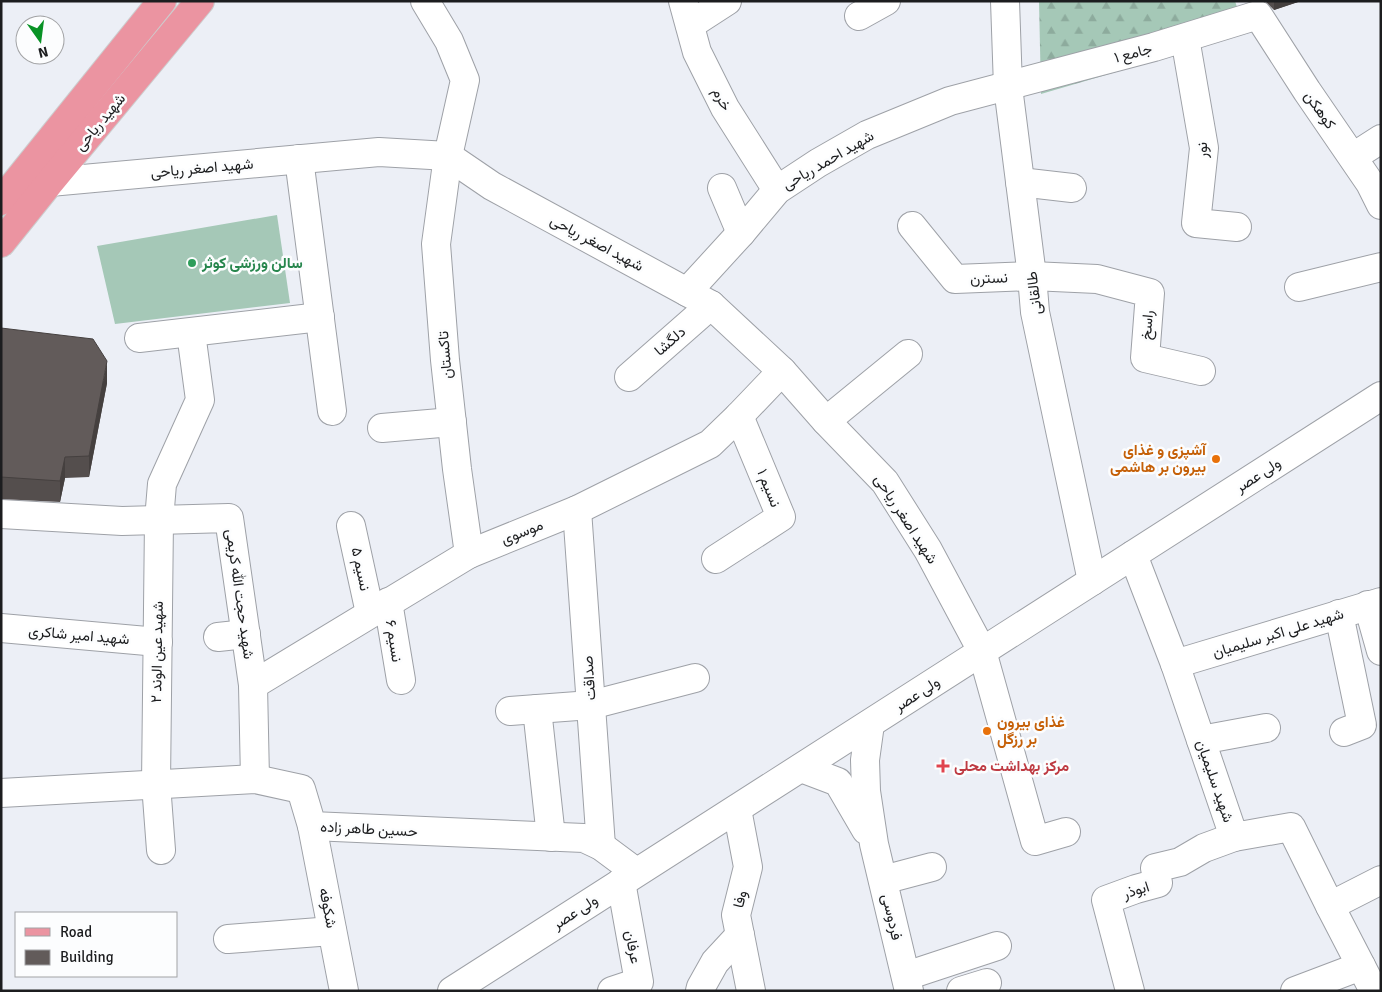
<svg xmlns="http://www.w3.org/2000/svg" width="1382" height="992" font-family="Signika,Vazirmatn,sans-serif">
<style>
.grass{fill:#a5c8b7}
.forest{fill:url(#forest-firs)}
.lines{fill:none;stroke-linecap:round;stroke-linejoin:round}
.minor-casing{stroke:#9ea1a7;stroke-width:30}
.major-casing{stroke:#cdcdce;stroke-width:30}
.minor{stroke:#fff;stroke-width:28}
.major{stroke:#eb94a1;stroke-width:28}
.wall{fill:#544e4d}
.shaded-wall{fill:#45403f}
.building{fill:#625b5a;stroke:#45403f}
.leisure-dot{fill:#2e9e5b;stroke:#fcfdfe;stroke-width:2}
.food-dot{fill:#e8710a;stroke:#fcfdfe;stroke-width:2}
.health-dot{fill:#e0444e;stroke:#fcfdfe;stroke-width:2}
.labels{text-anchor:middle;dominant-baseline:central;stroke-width:5;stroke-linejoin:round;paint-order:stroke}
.street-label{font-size:15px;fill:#1c1d1f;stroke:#fcfdfe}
.leisure-label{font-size:15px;font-weight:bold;fill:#27864d;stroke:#fcfdfe;text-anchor:start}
.food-label{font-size:15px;font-weight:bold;fill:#c56008;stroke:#fcfdfe;text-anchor:end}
.health-label{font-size:15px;font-weight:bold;fill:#be3a42;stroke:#fcfdfe;text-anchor:start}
</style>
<defs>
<pattern id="forest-firs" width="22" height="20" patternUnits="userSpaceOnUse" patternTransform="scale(1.25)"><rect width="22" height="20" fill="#a5c8b7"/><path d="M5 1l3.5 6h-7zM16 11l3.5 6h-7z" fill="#8dab9d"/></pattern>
</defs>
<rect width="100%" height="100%" fill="#eceff6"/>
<path class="grass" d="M277,215L290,303L115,324L97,246Z"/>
<path class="forest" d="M1039,1H1235L1240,16L1157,60L1041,94Z"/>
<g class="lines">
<g class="minor-casing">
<g id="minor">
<path d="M425,1L449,41L465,80L448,156L436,244L445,360L457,469L469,554"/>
<path d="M683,1L697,52L725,108L777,190"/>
<path d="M1005,1L1008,87L1032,276L1035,312L1092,581"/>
<path d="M859,16L886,1"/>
<path d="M690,25L727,1"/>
<path d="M1185,38L1204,148L1196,223L1237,227"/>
<path d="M1353,157L1381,139"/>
<path d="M299,159L332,411"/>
<path d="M50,182L379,152L448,156L492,186L711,305L782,371L826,421L885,482L928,550L982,651L1035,841L1066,832"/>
<path d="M1020,182L1072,188"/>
<path d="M722,188L741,233"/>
<path d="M912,226L955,279L1032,276L1097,279L1150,293L1145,358L1201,371"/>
<path d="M1299,287L1381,267"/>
<path d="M687,292L741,233L777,190L818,163L867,135L950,101L1154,47L1258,15L1307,91L1370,183L1381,205"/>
<path d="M139,338L320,317"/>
<path d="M629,377L711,305"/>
<path d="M826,421L908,354"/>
<path d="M382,428L452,422"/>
<path d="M577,510L601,846"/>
<path d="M1,514L122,521L229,518L253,685L255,779"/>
<path d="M351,526L370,613"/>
<path d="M1133,555L1175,664L1234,837L1291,827L1330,906L1374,991"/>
<path d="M716,559L781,517L739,416"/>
<path d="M388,602L401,680"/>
<path d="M1368,605L1381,651"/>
<path d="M1339,614L1362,725L1344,732"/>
<path d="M1,628L158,642"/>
<path d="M218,637L246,634"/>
<path d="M1175,664L1381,602"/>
<path d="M253,685L469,554L577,510L710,444L739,416L782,371"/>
<path d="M537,709L551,837"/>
<path d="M510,711L591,705L695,678"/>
<path d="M870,724L865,760L866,791L874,844L909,991"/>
<path d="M1201,740L1266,728"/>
<path d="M801,768L838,782L866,830"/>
<path d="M1,793L255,779L301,789L312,826L584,838L601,846L636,872"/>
<path d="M737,809L748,867L736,915L751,991"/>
<path d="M312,826L344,991"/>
<path d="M161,850L156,784L159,520L162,484L200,400L191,333"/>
<path d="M883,880L932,867"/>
<path d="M1330,906L1381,880"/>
<path d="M228,939L332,931"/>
<path d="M906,976L997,946"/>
<path d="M452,991L1381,396"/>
<path d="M612,991L639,982L621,882"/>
<path d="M700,991L701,987L715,962L740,935"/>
<path d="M961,991L987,983"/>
<path d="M1130,991L1106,900L1136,889L1158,883L1155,868L1180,862L1204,848L1234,837"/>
<path d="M1295,991L1361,966"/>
</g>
</g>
<g class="major-casing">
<g id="major">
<path d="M1,201L162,1"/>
<path d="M1,243L50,182L200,1"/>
</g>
</g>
<use href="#minor" class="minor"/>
<use href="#major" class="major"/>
</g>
<g class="wall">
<path d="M1265,1H1301L1274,10Z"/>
<path d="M1,328L107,383L89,477L65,478L60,502L1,499Z"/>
</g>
<g class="shaded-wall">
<path d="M1274,1H1301L1274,10Z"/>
<path d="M107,361V383L89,477V456Z"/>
<path d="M65,457V478L60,502V481Z"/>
</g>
<path class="building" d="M1,328L93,339L107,361L89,456L65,457L60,481L1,477Z"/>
<circle class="leisure-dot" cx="192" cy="263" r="5"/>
<g class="food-dot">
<circle cx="1216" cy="459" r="5"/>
<circle cx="987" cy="731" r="5"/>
</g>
<path class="health-dot" d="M940.5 758.5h5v5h5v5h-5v5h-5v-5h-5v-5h5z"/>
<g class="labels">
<g class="street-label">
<text transform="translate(1133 53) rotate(-15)">جامع ۱</text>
<text transform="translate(722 99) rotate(62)">خرم</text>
<text transform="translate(1320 110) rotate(55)">کوهکن</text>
<text transform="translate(100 122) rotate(-50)">شهید ریاحی</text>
<text transform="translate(1202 150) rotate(-91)">نور</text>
<text transform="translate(828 160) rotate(-30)">شهید احمد ریاحی</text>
<text transform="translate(202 168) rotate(-5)">شهید اصغر ریاحی</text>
<text transform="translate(597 243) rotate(28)">شهید اصغر ریاحی</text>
<text transform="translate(989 278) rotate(-2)">نسترن</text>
<text transform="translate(1034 293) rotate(-97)">طالقانی</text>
<text transform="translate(1147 325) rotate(-85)">راسخ</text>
<text transform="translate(670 341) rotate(-41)">دلگشا</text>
<text transform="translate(445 355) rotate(-95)">تاکستان</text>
<text transform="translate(1258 475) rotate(-33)">ولی عصر</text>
<text transform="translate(769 488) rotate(68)">نسیم ۱</text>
<text transform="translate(906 519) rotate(57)">شهید اصغر ریاحی</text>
<text transform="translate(522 532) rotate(-22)">موسوی</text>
<text transform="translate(361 569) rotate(78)">نسیم ۵</text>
<text transform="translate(240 594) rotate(82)">شهید حجت الله کریمی</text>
<text transform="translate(1278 633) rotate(-17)">شهید علی اکبر سلیمیان</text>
<text transform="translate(79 635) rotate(5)">شهید امیر شاکری</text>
<text transform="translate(394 641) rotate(81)">نسیم ۶</text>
<text transform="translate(157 652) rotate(-89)">شهید عین الوند ۲</text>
<text transform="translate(589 678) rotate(-94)">صداقت</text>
<text transform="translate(917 694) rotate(-33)">ولی عصر</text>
<text transform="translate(1215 781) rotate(71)">شهید سلیمیان</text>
<text transform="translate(369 829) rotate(3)">حسین طاهر زاده</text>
<text transform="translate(1136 890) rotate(-18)">ابوذر</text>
<text transform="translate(740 899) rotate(-76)">وفا</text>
<text transform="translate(328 908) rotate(79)">شکوفه</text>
<text transform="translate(575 912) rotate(-33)">ولی عصر</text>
<text transform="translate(892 917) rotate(77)">فردوسی</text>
<text transform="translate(633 947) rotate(79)">عرفان</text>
</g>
<g class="leisure-label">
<text x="202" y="263">سالن ورزشی کوثر</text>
</g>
<g class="food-label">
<text x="1206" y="450">آشپزی و غذای<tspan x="1206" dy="17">بیرون بر هاشمی</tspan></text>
<text x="997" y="722" text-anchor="start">غذای بیرون<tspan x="997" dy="17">بر رزگل</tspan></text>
</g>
<g class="health-label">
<text x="954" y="766">مرکز بهداشت محلی</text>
</g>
</g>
<rect width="1382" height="992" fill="none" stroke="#1c1d1f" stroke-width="5"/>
<rect x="15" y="912" width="162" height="65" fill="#fcfdfe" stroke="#a2a3a5"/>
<rect x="25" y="928" width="25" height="8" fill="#eb94a1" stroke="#a2a3a5"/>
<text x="60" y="937" font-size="15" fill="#1c1d1f">Road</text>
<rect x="25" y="950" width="25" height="15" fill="#625b5a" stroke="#a2a3a5"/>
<text x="60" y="962" font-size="15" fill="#1c1d1f">Building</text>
<g transform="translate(40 40) rotate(166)"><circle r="24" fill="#fcfdfe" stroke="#a2a3a5"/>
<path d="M0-4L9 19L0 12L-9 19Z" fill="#089225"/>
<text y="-8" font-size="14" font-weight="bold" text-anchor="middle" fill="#1c1d1f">N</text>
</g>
</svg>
